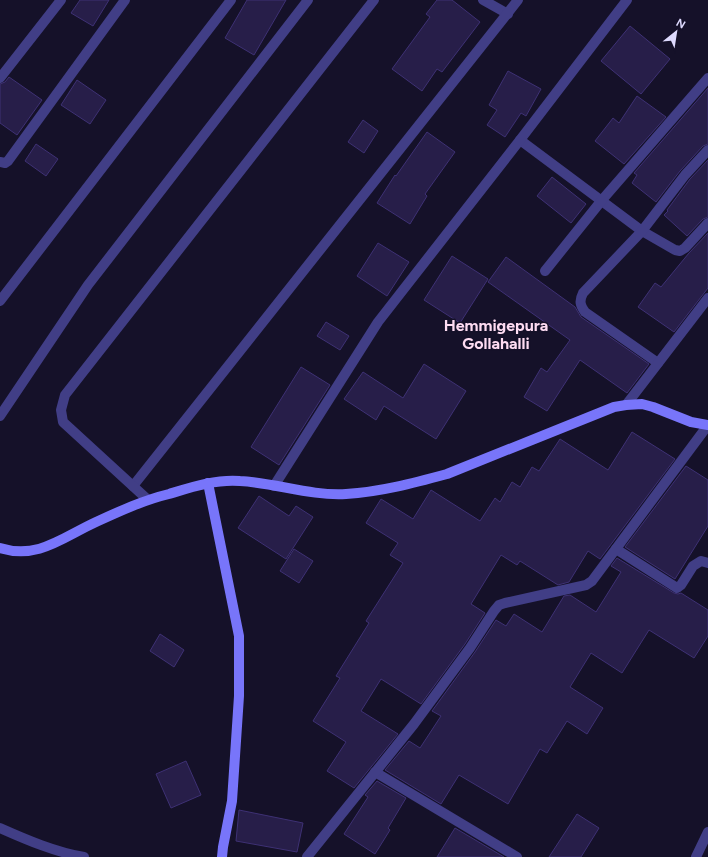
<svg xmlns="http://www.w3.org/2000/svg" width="708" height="857" font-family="Figtree,sans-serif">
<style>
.building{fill:#271e49;stroke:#3e3174}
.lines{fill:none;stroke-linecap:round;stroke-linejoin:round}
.street{stroke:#413e86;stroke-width:10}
.secondary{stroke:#7875fa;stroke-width:10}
.labels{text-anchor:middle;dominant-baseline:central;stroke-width:3;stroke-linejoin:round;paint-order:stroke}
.quarter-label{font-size:16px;font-weight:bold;fill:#fedcf2;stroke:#151129}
</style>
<rect width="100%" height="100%" fill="#151129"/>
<g class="building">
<path d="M80,0H109L93,26L71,13Z"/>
<path d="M247,0H286L254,55L225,38Z"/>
<path d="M437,0H452L480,22L442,72L437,69L422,91L392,69L430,17L426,14Z"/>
<path d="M630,26L670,59L641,94L601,61Z"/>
<path d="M508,71L541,89L526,116L521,113L505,137L487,125L497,110L489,105Z"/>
<path d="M9,77L42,100L17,135L0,123V84L5,82Z"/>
<path d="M77,80L106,100L90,124L61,105Z"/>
<path d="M708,88V144L703,146L680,171L656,202L632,183L637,175L634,173Z"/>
<path d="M637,96L666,117L624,164L595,141L613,118L619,123Z"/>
<path d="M363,120L378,131L364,153L348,142Z"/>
<path d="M427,132L455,152L425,194L427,196L410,224L377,203L395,175L396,176Z"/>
<path d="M36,144L58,159L46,176L25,161Z"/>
<path d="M708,160V217L703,219L687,236L664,215L668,211L667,210L690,179Z"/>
<path d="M552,177L586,204L571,223L537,196Z"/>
<path d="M708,233V288L674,332L638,307L655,283L661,287L689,253Z"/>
<path d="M378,243L409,262L387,296L357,276Z"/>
<path d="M452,256L488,279L460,323L424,300Z"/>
<path d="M506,257L575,307L581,317L649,364L627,393L580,360L547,411L524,397L541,368L547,372L570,340L488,282Z"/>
<path d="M326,322L349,336L340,350L317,336Z"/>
<path d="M424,364L466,391L436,439L384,406L376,420L344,399L363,372L403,398Z"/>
<path d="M301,367L330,385L279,465L251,447Z"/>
<path d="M632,432L675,459L600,559L588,551L569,582L558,585L520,561L517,565L501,555L471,604L485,613L465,644L421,704L381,679L361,711L398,734L354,788L327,771L346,742L313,721L340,678L336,676L369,623L366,621L403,563L390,555L398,543L366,523L381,499L413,519L431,490L480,521L495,498L500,502L512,482L520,487L532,467L539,471L560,439L608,470Z"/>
<path d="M686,466L708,480V526L675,579L625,547Z"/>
<path d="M259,496L289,516L296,506L313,517L286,559L238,528Z"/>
<path d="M294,549L313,561L299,583L280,571Z"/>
<path d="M617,558L674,593L678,594L681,593L708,610V636L694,658L649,630L622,673L591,653L570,687L603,708L587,734L567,721L547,753L540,749L508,804L459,775L441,804L385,770L409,741L420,748L441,716L432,711L475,652L496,620L506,626L514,614L542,632L564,596L570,595L596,612L621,572L611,566Z"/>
<path d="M160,634L184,650L174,667L150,651Z"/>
<path d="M186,761L201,795L171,808L156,774Z"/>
<path d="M377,781L406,798L388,828L390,830L375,854L344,834L368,797L365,795Z"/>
<path d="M239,810L303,823L297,852L236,841Z"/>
<path d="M577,814L599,828L581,857H549Z"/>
<path d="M455,828L504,857H437Z"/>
</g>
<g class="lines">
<g class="street">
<path d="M483,0L508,14"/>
<path d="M0,78L61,0"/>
<path d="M520,140L642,231L675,250L680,251L685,248L708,223"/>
<path d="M0,162L5,163L8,161L125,0"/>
<path d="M545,271L602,200L708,78"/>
<path d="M0,301L231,0"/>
<path d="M658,363L585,312C580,305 579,301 583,293L642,231L685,175L708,150"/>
<path d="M626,405L708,298"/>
<path d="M0,416L88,285L308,0"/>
<path d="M133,486L518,0"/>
<path d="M274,486L378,322L520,140L627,0"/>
<path d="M147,499L63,422L61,410L65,395L374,0"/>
<path d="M616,549L677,588L681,585L693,566L701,561L708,563"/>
<path d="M375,772L517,857"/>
<path d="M0,828C27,840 55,852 84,857"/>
<path d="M307,857L414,724L470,648L494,611L499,605L505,603L586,585L592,581L708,425"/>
<path d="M696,857L708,832"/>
</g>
<g class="secondary">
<path d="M208,483L239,636V696L232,801L223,847L222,857"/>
<path d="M0,548C38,560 63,537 96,522C120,511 144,500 169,494C192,487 216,479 240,481C276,483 310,496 346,494C380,492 414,483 447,474L614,407L626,405L642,404L653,407L691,422L708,425"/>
</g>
</g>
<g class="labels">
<g class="quarter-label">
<text x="496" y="325">Hemmigepura<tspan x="496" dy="18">Gollahalli</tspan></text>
</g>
</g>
<g transform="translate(676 32) rotate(30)" stroke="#151129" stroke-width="3" paint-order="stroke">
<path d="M0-3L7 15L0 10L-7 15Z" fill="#dedafe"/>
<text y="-6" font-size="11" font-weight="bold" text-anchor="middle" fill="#dedafe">N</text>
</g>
</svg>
